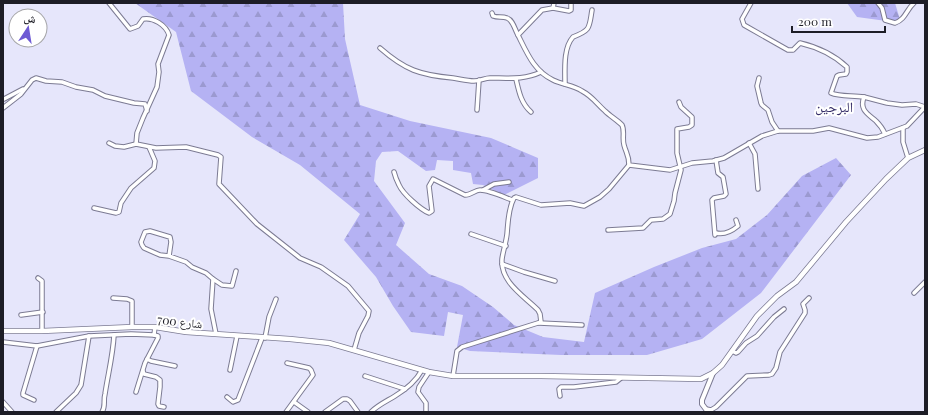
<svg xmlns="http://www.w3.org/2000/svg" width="928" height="415" font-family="'Playfair Display','Noto Naskh Arabic',serif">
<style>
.forest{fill:url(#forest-firs)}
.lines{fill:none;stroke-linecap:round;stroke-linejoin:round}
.minor-casing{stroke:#7c7b93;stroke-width:5.5}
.tertiary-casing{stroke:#7c7b93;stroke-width:6}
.secondary-casing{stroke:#7c7b93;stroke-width:6}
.minor{stroke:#fff;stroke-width:3.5}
.tertiary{stroke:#fff;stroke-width:4}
.secondary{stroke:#fff;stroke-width:4.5}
.labels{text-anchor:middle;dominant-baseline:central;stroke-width:4;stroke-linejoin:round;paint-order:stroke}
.street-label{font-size:12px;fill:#1d1d26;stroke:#fff}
.quarter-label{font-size:14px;fill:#352d68;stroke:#fff}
</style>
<defs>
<pattern id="forest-firs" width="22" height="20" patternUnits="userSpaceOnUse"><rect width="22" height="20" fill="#b5b2f3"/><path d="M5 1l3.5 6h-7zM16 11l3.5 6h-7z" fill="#9b99d0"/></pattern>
</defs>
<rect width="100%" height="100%" fill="#e6e6fb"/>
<g class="forest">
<path d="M135,3H343L345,39L360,105L410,121L491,138L538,158V178L504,195L483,185L473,184L471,173L453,170V161L437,160L435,170L426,171L398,151L382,152L376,161L374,181L405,223L396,245L429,274L462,286L493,307L514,325L543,337L584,342L595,293L654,267L702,248L736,239L767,215L802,176L836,158L851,175L761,293L702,339L647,355H561L470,351L457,347L463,315L448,312L444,336L411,332L393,306L376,277L344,240L360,214L300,165L252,137L191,91L176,32Z"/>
<path d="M847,3H895L901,23L857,17Z"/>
</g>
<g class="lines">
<g class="minor-casing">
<g id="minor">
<path d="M109,3L130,29L138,26L143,19C153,17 166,25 169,35L158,64L159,72L157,87L143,118L137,133L136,144"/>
<path d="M554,3L553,8L542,10L518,35C527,53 534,71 553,80C563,85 573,85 582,91C592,96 597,104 605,111C610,116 617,120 622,125C625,131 622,138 624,145C626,153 629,155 629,165L670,170L692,163L713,161L724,158L762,136L778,131H813L829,128L867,138L878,137L907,126L924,108"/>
<path d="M751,3L742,19L744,25L788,50H793L800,43C817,47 834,55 847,67V72L846,74L839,75L837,76L831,93C840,97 854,95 864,97"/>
<path d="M878,3L882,8L885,20L895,23C906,19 906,10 914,3"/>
<path d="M553,8L569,11L571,10V3"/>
<path d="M492,13L493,16C498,18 502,16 507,18C513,20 515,30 518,35"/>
<path d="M380,48C405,70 420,75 453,78C460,79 467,81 474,81C480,81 485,78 490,78C508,78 524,80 541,72"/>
<path d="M759,78L757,86L761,103L762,105L768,110L772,122L778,131"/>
<path d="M516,79C519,92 521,103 531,112"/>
<path d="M565,84C565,70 563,48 573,37C591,30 589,28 592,10"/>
<path d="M4,99L23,89"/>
<path d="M3,108L21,94L32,80L36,78L46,81L62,82L76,87L93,90L105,96L134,103L145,104L147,111"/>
<path d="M477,110L479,80"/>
<path d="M903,128V142L908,158"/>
<path d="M885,134C883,129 880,125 876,121C868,114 859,110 864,97L887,103L902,105L916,104L925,107"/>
<path d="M109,143L115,146L124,147L136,144L156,148L186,147L218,155L221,157L219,184L257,224L300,258L321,267L348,286L369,311L368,316L359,333L354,350"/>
<path d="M749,143L755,154L758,189"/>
<path d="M394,172C395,176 397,181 399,185C403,194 420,209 429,213L432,211L429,186L433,179L465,195C471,195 475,190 480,190C489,190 504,197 512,200"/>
<path d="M483,190L494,184L509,182"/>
<path d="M94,208L116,213L119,212L121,203L131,188L154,168L155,161L149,147"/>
<path d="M608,230L643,228L651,220L663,219L670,214L674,201L675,193L681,170L677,153V129L689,127L692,125V117L681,107L679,102"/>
<path d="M716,233C724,235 732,231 738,226L736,220"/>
<path d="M471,234L506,246"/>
<path d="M715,235L712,200L714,198L724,196L726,194L723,177L718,173L716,160"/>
<path d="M169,256L171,242L170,237L150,231L145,232L141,242L142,245L144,248L160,255L169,256L186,262L192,267L206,273L213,279L211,309L216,334"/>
<path d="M502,264L524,272L555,281"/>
<path d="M38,278L42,281V331"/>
<path d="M213,279L222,285L232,286L236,271"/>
<path d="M914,293L925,282"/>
<path d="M113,298L127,299L132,301V327"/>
<path d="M21,315L43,312"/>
<path d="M539,323L582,325"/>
<path d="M265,338L269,317L276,299"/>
<path d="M3,342L37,346L89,336L131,334L154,335L155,327"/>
<path d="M732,351L736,353L738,352L746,343L757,336L774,317L784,309"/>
<path d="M147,359L151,361L175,366"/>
<path d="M230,370L237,336"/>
<path d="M143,371L144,374L156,377L160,380V387L158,404L159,406L164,407"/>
<path d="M365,376L405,389"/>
<path d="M453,376L457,351L462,347L541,322L540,314L538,310C524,296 500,282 502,259C503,251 506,243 507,234C508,223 508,209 514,198L516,197L541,205L570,203L584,206L600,197L609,189L629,165"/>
<path d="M136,392L145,363L158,338V336L154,335"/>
<path d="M560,396L559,389L561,387H574L616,382L621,378"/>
<path d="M227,397L233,402L238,400L262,338"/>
<path d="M34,400L23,395V393L37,346"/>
<path d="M3,402L12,412"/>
<path d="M294,402L308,412"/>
<path d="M706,409L711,410L716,407L747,376L769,375L772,374L776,368L780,352L805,313V310L803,304L809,298"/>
<path d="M56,412L76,393L81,385L89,336"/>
<path d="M102,412C106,406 103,401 105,394C108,374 113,355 114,335"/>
<path d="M286,412L313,375L311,370L309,368L287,363"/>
<path d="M325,412L343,399H347L350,401L358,412"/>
<path d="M371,412C378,405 387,401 395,396C405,390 416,381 422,370"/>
<path d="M426,412V403L418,392L419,387L429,372"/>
</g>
</g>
<g class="tertiary-casing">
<path id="tertiary" d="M708,412L702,404V400L713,373"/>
</g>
<g class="secondary-casing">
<path id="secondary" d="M3,331H42L132,327H155L186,332L290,339L329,343L429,372L453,376H541L701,379L713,373L722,365L757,316L777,296L796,282L846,222L886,179L908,158L925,150"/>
</g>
<use href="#minor" class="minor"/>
<use href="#tertiary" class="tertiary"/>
<use href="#secondary" class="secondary"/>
</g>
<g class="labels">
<g class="street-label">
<text transform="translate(180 321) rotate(6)">شارع 700</text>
</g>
<g class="quarter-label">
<text x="834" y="106">البرجين</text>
</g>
</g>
<rect width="928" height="415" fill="none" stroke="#1d1d26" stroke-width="8"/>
<g transform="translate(28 28) rotate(12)"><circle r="19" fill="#ffffff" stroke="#a5a5a8"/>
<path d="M0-3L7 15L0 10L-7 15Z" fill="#6e5ad4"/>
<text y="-6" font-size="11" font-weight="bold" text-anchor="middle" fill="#1d1d26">ش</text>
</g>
<path d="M792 26v6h93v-6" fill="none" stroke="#1d1d26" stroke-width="2"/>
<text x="798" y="26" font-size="12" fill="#1d1d26" stroke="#ffffff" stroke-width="3" paint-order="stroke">200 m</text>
</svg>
